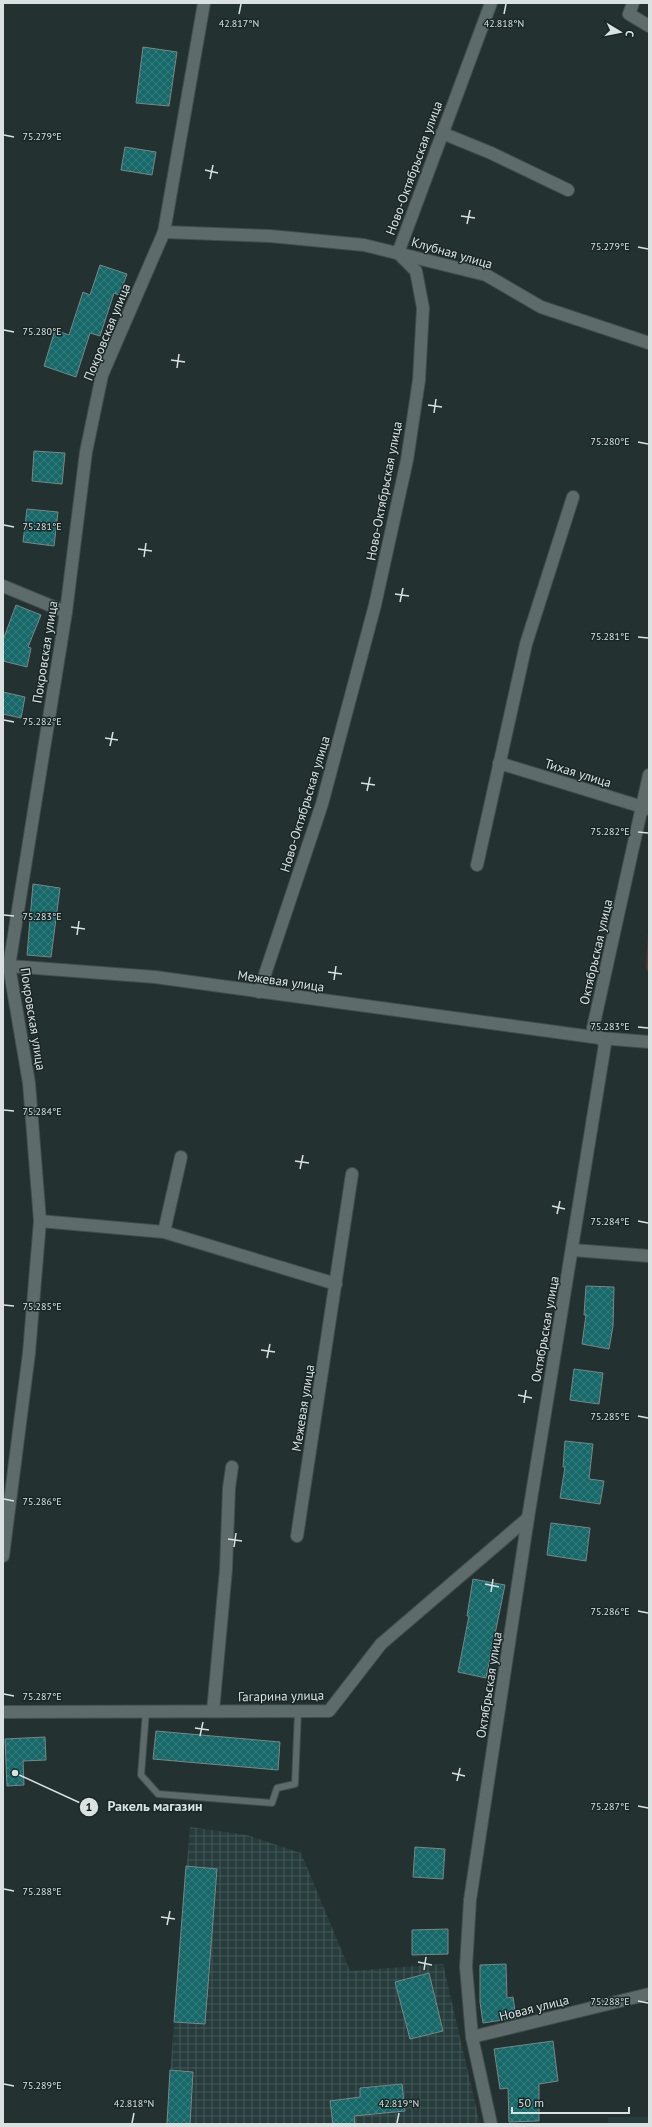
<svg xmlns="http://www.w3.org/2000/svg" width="652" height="2127" font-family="'PT Sans',sans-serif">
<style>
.built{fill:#273c3c}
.industrial{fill:url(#industrial-grid)}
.pitch{fill:#692d22}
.building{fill:url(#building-cross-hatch);stroke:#788787}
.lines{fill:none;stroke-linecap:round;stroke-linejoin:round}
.service-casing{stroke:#424d4d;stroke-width:8}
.minor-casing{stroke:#424d4d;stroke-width:14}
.tertiary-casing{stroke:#424d4d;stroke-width:14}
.service{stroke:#5d6b6b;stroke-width:6}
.minor{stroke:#5d6b6b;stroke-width:12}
.tertiary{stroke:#5d6b6b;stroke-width:12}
.ticks{fill:none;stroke:#d9e1e1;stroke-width:1.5}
.labels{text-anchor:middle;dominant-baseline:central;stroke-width:3;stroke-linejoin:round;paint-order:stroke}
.street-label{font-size:13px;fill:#d9e1e1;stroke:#1a2727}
.ticks-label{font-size:10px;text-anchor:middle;fill:#d9e1e1;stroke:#1a2727;stroke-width:3;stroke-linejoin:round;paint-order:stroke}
.leader{fill:none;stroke:#d9e1e1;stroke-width:1.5}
.callout-dot{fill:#d9e1e1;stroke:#1a2727;stroke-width:1.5}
.mark-label{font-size:12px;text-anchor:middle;font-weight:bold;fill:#111}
.callout-label{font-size:14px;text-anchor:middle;font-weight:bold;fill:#d9e1e1;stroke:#1a2727;stroke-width:3;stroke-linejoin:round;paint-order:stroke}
</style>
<defs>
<pattern id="industrial-grid" width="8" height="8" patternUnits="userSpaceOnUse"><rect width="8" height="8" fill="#273c3c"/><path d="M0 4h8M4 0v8" fill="none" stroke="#465858"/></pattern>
<pattern id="building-cross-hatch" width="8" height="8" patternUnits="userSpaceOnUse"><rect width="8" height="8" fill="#176869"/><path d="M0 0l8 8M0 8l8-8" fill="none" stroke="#387d7e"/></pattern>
</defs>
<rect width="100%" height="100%" fill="#243131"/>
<rect class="built" x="608" y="2117" width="41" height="7"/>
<path class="industrial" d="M190,1827L247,1835L301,1853L350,1971L443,1964L480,2124H166Z"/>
<path class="pitch" d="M649,913V975L646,968Z"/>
<g class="building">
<path d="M143,47L177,52L169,106L136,103Z"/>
<path d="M125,147L156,152L152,175L121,170Z"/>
<path d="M100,265L127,274L119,295L114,293L100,336L90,333L76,377L44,366L55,330L69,335L83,292L90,295Z"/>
<path d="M34,451L65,453L62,484L32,481Z"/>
<path d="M27,509L58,512L54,546L23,542Z"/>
<path d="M16,605L41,615L28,647L31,648L27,667L3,661V640Z"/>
<path d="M3,692L25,697L21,718L3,714Z"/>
<path d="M33,884L60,888L51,957L27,955Z"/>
<path d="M586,1286L614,1287L613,1326L609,1349L582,1344L586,1315H584Z"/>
<path d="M574,1369L603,1373L599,1404L570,1400Z"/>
<path d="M565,1441L593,1444L589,1479L604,1481L600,1504L560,1498L565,1467H563Z"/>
<path d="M551,1523L590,1528L586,1561L547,1555Z"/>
<path d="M473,1579L505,1585L486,1678L458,1672L469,1616H467Z"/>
<path d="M156,1731L280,1742L278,1770L153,1759Z"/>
<path d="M45,1737L46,1760L23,1761L24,1785L7,1786L5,1739Z"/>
<path d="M415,1847L445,1849L443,1879L413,1877Z"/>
<path d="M186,1866L217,1869L205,2024L174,2022Z"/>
<path d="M448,1929V1954L412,1955V1930Z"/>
<path d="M506,1964L507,1998L513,1997L516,2018L483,2023L480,2002V1965Z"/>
<path d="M429,1973L443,2031L410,2039L395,1982Z"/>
<path d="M553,2041L558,2081L539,2084V2121L509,2122L508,2088L500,2089L494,2049Z"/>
<path d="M170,2070L193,2072L190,2124H167Z"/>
<path d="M402,2084L405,2111L354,2116L355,2124H333L330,2101L360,2097V2088Z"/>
</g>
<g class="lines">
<g class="service-casing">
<path id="service" d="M146,1711L141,1775L158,1794L272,1803L277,1788L295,1784L298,1711"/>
</g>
<g class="minor-casing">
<g id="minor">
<path d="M633,3L629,14L649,26"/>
<path d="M442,133L491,153L568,190"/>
<path d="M164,232L270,236L364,245L486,275L541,307L649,343"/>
<path d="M3,586L66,612"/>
<path d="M499,763L649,809"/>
<path d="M477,865L526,644L573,497"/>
<path d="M259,992L322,804L375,605L407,460L419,380L423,308L416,271L398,253L491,3"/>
<path d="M40,1221L164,1232L336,1284"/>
<path d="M164,1232L181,1157"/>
<path d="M573,1250L649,1256"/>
<path d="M297,1536L352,1174"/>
<path d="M213,1711L226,1569L229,1488L232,1467"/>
<path d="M3,1712L329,1711L381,1644L528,1518"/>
<path d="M472,2037L649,1994"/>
<path d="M491,2124L472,2037L466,1967L470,1900L528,1518L605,1044L593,1028L649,775"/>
</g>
</g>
<g class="tertiary-casing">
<g id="tertiary">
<path d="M9,966L155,977L600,1038L649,1042"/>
<path d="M3,1556L29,1353L40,1221L29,1083L9,966L66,612L86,452L102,375L164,232L204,3"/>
</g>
</g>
<use href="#service" class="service"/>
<use href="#minor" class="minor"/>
<use href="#tertiary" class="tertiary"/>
</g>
<path class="ticks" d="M239,14L241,4M504,14L506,4M4,135L14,137M205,170L218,173M210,179L213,165M461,216L475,218M467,224L470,210M638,247L648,249M4,330L14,332M171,360L185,362M177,368L179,354M428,405L442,407M434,413L436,399M638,442L648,444M4,525L14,527M138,549L152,551M144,557L146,543M395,594L409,596M400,602L403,588M638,637L648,638M4,720L14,722M105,738L118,740M110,746L113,732M361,783L375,785M367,791L370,777M638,832L648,833M4,915L14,916M71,927L85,929M77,935L79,921M328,972L342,974M334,980L336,966M638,1027L648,1028M4,1110L14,1111M295,1161L309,1163M300,1169L303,1155M552,1206L565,1209M557,1214L560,1201M638,1221L648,1223M4,1305L14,1306M261,1350L275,1352M267,1358L270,1344M518,1395L532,1398M524,1403L526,1390M638,1416L648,1418M4,1499L14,1501M228,1539L242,1541M234,1547L236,1533M485,1584L499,1587M491,1592L493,1579M638,1611L648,1613M4,1694L14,1696M195,1728L209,1730M200,1736L203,1722M452,1773L465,1776M457,1781L460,1768M638,1806L648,1808M4,1889L14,1891M161,1917L175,1919M167,1925L170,1911M418,1962L432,1965M424,1970L426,1957M638,2001L648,2003M4,2084L14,2086M132,2123L134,2113M397,2123L399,2113"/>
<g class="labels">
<g class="street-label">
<text transform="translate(414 168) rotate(-70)">Ново-Октябрьская улица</text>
<text transform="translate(452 253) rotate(16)">Клубная улица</text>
<text transform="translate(107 332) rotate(-68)">Покровская улица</text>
<text transform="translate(384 491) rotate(-79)">Ново-Октябрьская улица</text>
<text transform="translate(45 652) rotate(-81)">Покровская улица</text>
<text transform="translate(578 773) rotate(17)">Тихая улица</text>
<text transform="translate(305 804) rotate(-73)">Ново-Октябрьская улица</text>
<text transform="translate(596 952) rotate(-77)">Октябрьская улица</text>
<text transform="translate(281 981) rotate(8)">Межевая улица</text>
<text transform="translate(33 1019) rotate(81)">Покровская улица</text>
<text transform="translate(545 1329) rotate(-80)">Октябрьская улица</text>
<text transform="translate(303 1408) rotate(-81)">Межевая улица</text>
<text transform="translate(489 1685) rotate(-81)">Октябрьская улица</text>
<text transform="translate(281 1696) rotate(-1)">Гагарина улица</text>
<text transform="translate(534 2008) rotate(-14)">Новая улица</text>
</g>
</g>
<g class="ticks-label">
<text x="239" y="27">42.817°N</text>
<text x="504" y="27">42.818°N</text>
<text x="42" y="140">75.279°E</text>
<text x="610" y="250">75.279°E</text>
<text x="42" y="335">75.280°E</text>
<text x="610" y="445">75.280°E</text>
<text x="42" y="530">75.281°E</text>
<text x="610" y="640">75.281°E</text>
<text x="42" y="725">75.282°E</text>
<text x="610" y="835">75.282°E</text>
<text x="42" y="920">75.283°E</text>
<text x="610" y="1030">75.283°E</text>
<text x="42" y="1115">75.284°E</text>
<text x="610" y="1225">75.284°E</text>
<text x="42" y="1310">75.285°E</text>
<text x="610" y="1420">75.285°E</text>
<text x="42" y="1505">75.286°E</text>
<text x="610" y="1615">75.286°E</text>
<text x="42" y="1700">75.287°E</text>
<text x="610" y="1810">75.287°E</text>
<text x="42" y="1895">75.288°E</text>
<text x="610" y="2005">75.288°E</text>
<text x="42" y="2089">75.289°E</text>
<text x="134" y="2107">42.818°N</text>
<text x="399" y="2107">42.819°N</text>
</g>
<path class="leader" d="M15 1773L89 1807"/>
<g class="callout-dot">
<circle cx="15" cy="1773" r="4"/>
<circle cx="89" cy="1807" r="10"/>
</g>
<g class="mark-label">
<text x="89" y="1811">1</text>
</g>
<g class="callout-label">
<text x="155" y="1811">Ракель магазин</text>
</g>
<rect width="652" height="2127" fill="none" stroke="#d9e1e1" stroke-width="8"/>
<g transform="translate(620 32) rotate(100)" stroke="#1a2727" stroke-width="3" paint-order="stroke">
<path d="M0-3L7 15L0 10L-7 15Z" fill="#d9e1e1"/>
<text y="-6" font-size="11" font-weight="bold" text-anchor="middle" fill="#d9e1e1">С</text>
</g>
<path d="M512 2107v6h117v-6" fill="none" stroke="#d9e1e1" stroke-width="2"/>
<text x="518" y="2107" font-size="12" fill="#d9e1e1" stroke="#1a2727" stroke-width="3" paint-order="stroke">50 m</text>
</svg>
